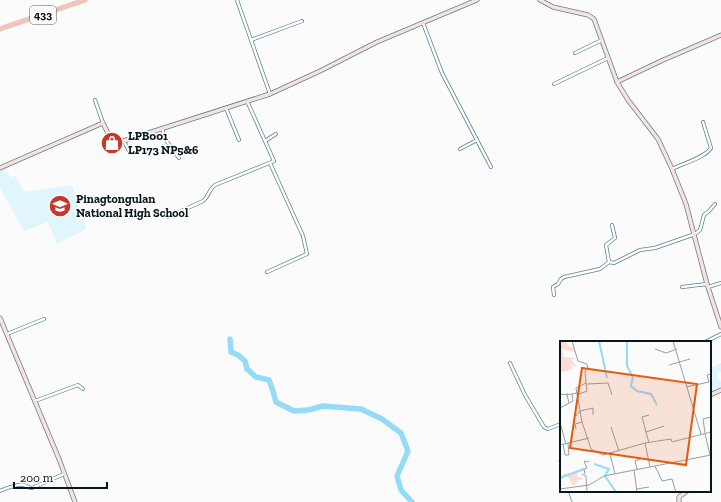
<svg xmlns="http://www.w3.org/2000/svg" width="721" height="502" font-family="'Zilla Slab',serif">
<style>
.built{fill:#e1f5fc}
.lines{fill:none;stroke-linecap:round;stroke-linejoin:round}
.stream{stroke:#6aa1b4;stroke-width:1}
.river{stroke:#94dcf6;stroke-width:5.5}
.street-casing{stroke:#5a808e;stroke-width:4}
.secondary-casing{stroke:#5a808e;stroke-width:5}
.primary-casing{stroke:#d2d5d6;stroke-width:5.5}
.street{stroke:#fff;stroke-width:2.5}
.secondary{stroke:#fbe1dc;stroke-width:3.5}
.primary{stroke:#f7c2ba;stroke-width:4}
.labels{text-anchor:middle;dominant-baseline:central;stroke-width:3;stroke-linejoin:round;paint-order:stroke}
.shield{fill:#fbfbfb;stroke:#505b5e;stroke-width:1}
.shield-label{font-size:11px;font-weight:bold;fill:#07161b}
.poi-label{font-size:12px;font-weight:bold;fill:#07161b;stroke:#fbfbfb;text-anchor:start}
.inset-river{fill:none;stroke:#94dcf6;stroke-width:2}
.inset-road{fill:none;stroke:#999fa1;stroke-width:1}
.view{fill:#e8590c;fill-opacity:0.15;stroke:#e8590c;stroke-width:2}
.inset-edge{fill:none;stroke:#07161b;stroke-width:2}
</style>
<rect width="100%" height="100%" fill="#fbfbfb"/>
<g class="built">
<path d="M5,168L11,178L15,176L24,192L72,185L86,229L57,244L48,222L24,231L0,188V171Z"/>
<path d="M721,363V372L717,374L721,382V387L710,392V368Z"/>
</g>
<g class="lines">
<g class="stream">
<path d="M559,461L561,465"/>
<path d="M568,491L572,502"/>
</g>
<path class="river" d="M230,339L231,352L238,355L245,361L247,369L256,377L269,380L273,391L276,402L294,411L308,410L323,406L361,409L382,419L401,433L408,451L397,476L401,490L412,502"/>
<g class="street-casing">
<g id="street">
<path d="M237,0L270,94"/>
<path d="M423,23L442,73L491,167"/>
<path d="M251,40L302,21"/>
<path d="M575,53L602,40"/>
<path d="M554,84L608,58"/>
<path d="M95,100L103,123"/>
<path d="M226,108L239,140"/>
<path d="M162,128L165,139L179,158"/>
<path d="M124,141L130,153H132L137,151"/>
<path d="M265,141L276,134"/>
<path d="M460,149L477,140"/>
<path d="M672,169C682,164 706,157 711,148L703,122"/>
<path d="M168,217L203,201C210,196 207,191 215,185L274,161L247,101"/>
<path d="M612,225L615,238L606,245L609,262L614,263L640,250L655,248L695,234L700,230L704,215L709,211L715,204"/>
<path d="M267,272L307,254L303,236L270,163"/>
<path d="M682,287L707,284"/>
<path d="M708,287L721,283"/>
<path d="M554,295L553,287L558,284L561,279L564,277L600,269L609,262"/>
<path d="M7,334L44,319"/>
<path d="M705,342L721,334"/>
<path d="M510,363L525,395L544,427L548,429L561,424"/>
<path d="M35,401L78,385L83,389"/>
<path d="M0,491C7,488 16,484 23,485C27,485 29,488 32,488L64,474"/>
</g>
</g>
<g class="secondary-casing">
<g id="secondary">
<path d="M540,0L553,7L588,15L594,19L617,82L628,100L658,139L672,169L686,204L707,284L721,327"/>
<path d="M617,82L661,61L721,35"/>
<path d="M0,168L103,123L112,142L117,143L270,94L320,71L377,42L477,0"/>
<path d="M0,318L59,459L75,502"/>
<path d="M710,395L721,390"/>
<path d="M679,502V497L687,491"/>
</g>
</g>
<g class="primary-casing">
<path id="primary" d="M0,29L85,0"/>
</g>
<use href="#street" class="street"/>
<use href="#secondary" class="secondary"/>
<use href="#primary" class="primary"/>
</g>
<defs>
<g id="shop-disc" transform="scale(1.15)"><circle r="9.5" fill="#c5382b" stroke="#fbfbfb"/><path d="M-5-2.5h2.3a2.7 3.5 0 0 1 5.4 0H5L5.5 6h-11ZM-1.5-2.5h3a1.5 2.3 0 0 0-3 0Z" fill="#fff"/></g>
<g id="school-disc" transform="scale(1.15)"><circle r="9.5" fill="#c5382b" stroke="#fbfbfb"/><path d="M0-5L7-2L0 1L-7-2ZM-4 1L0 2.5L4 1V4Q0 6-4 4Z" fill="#fff"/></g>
</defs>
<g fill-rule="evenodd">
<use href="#shop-disc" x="112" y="143"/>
<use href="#school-disc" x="60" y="206"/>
</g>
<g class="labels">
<rect class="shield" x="30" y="6" width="26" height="18" rx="3"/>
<g class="shield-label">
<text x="43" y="15">433</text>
</g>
<g class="poi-label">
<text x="128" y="136">LPB001<tspan x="128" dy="14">LP173 NP5&amp;6</tspan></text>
<text x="76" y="199">Pinagtongulan<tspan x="76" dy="14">National High School</tspan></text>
</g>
</g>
<g transform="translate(560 341)">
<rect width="151" height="151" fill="#fbfbfb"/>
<path d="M0,0H5L10,7L13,5L15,11L2,8L3,13L4,16L16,17L12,19L17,26L8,23L13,27L3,31L0,30L2,24L0,22ZM24,129L17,132L18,137L22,136L23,139H18L16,143L12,144L7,134L2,136L0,141V134Z" fill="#fedbd4"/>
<path class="inset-river" d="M39,0L47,37M67,0V25L73,36L71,45L77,50L91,53L97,64M34,123L49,128L45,135L56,151M0,137L24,128"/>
<path class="inset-road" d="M12,0L18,20L27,23L28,27L25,30L26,42L16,47L22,81L31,108L43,114L85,102L111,98L112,101L151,91M113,0L141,93M95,8L106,12L117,8M109,24L130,18M27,43L48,42L52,54M126,46L149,41L147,34L151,33M7,52V54L17,52M0,53L7,54L9,62M17,54L27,50L26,42M0,67L13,60L12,53M16,75L20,70L33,67V74M0,82L6,103M51,86L59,110M16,88L15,83L22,81M86,91L82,76L89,74M145,92L143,78L151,76M145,93L150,114M85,102L90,126M89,102L86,91L104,85M3,103L5,114H9L8,102M0,104L29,97M50,113L55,133M95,125L102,140L112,138L116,151M77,128L75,120L80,118M74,129L77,151M22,133L26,135L27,151M25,133L24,128L27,127L24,120L29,121M0,148L29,144L44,135L151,114M77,148L89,146"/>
<path class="view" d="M22,27L137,43L126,124L10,107Z"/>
<rect width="151" height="151" class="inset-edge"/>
</g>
<path d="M14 482v6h93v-6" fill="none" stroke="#07161b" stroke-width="2"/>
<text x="20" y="482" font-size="12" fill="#07161b" stroke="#fbfbfb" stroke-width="3" paint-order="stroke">200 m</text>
</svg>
